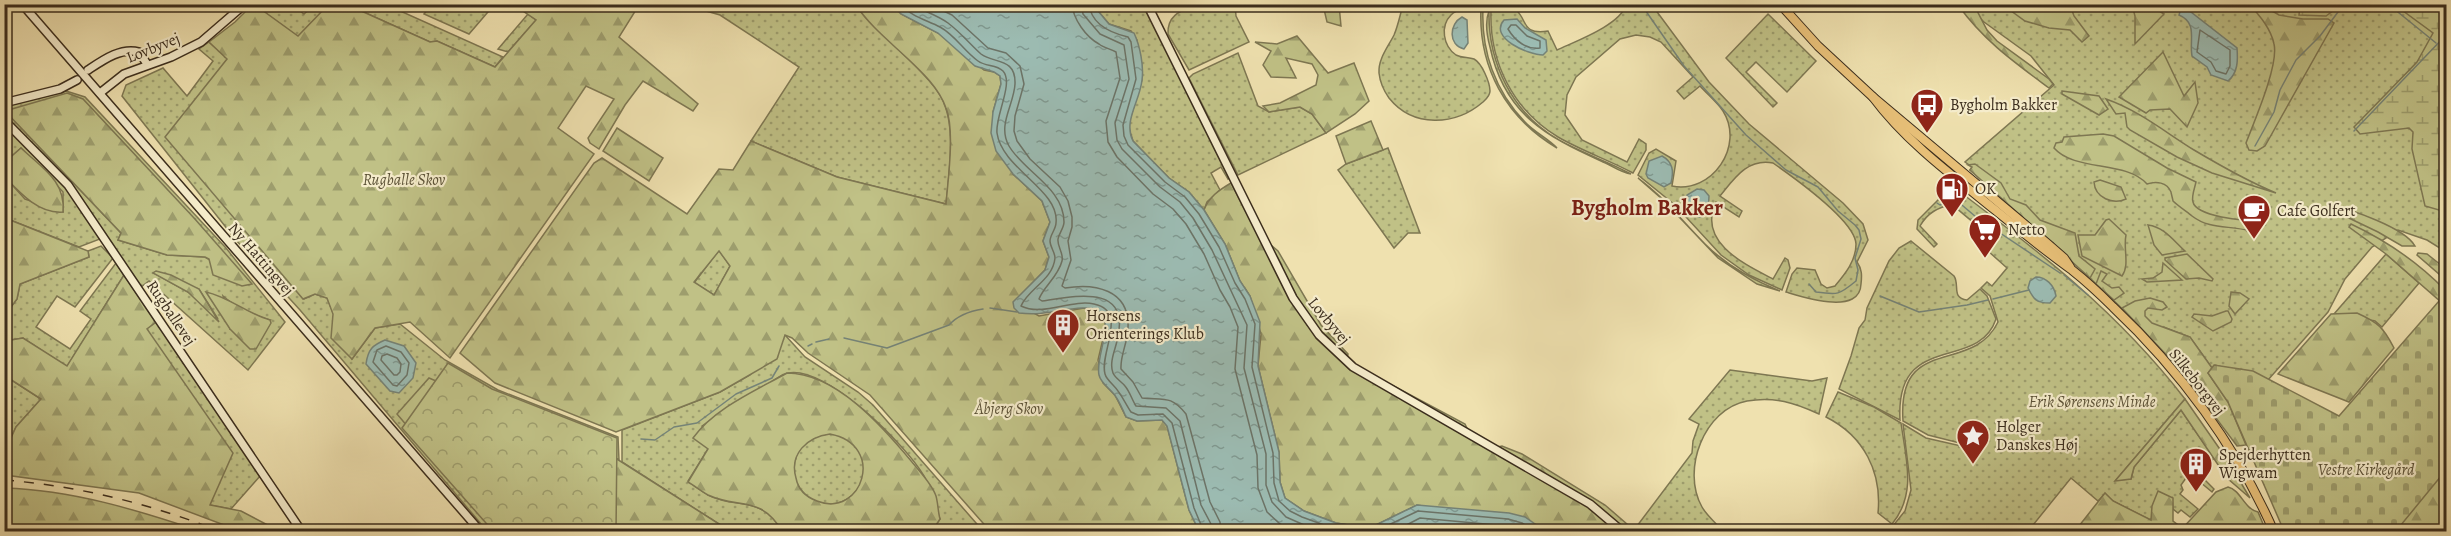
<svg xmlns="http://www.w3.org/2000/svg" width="2451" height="536" font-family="Alegreya,serif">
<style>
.grass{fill:url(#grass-dots);stroke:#7e7752;stroke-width:1.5;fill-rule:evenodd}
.forest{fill:url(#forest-firs);stroke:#7e7752;stroke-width:1.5;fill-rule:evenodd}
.wetland{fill:url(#wetland-marsh);stroke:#7e7752;stroke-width:1.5}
.cemetery{fill:url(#cemetery-stones);stroke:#7e7752;stroke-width:1.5}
.park{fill:url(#park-crowns);stroke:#7e7752;stroke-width:1.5}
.water{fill:url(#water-ripples);stroke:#758377;stroke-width:1.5}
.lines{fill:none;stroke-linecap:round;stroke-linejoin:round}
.shore{stroke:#6c7468;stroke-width:1.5}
.stream{stroke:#758377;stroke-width:1.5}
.secondary-casing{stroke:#3b2d1d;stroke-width:10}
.primary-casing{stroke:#3b2d1d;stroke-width:10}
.secondary{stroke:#f5eccb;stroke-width:7}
.primary{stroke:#e8c078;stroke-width:8}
.rail{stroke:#3b2d1d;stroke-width:1.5;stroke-dasharray:10 10;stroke-linecap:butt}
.labels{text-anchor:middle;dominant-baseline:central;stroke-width:4.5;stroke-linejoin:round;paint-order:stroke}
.street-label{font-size:16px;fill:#3b2d1d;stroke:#f5eccb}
.poi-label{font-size:16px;fill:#3b2d1d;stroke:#f5eccb;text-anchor:start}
.park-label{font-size:16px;font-style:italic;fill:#5c5237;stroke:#f5eccb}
.district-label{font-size:22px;font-weight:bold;fill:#7a1f14;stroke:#f5eccb}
</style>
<defs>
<pattern id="grass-dots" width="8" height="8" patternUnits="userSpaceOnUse" patternTransform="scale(1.5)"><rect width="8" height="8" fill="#c0c186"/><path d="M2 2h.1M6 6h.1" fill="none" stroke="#9d9d6d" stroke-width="1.8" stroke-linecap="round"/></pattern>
<pattern id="forest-firs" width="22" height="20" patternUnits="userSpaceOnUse" patternTransform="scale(1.5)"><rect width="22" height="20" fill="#c0c186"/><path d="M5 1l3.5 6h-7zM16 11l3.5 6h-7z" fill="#9d9d6d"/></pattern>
<pattern id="wetland-marsh" width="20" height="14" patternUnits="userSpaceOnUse" patternTransform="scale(1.5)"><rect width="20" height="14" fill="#c0c186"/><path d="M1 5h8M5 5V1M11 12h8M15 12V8" fill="none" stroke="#9d9d6d"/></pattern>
<pattern id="cemetery-stones" width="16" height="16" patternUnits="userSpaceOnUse" patternTransform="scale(1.5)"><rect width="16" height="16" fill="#c0c186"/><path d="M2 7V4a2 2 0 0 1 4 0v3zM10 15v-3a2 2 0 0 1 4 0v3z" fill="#9d9d6d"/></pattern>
<pattern id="park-crowns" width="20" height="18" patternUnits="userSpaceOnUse" patternTransform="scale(1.5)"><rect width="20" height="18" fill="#c0c186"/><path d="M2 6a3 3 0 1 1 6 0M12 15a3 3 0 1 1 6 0" fill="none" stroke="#9d9d6d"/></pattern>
<pattern id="water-ripples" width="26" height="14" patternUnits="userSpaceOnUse" patternTransform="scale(1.5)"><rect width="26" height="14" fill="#9cbcb3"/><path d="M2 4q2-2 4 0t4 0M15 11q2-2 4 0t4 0" fill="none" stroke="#809991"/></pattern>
</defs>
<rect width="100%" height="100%" fill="#efe1af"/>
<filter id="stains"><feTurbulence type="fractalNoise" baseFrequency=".00333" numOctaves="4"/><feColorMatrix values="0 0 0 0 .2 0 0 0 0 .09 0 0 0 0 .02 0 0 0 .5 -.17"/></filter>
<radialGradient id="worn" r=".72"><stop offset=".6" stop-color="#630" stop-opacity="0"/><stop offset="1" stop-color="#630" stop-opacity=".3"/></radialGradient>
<g class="grass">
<path d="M432,4H494V5L469,34L424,14Z"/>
<path d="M255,5H292L304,14L314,5H328L298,37Z"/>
<path d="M348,5H387L503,57L495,67L437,41L430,42Z"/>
<path d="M685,5H856C866,21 883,34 897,48C911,62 927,76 938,92C958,120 949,171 946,204L837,177L751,141L799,67L720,15Z"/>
<path d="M1093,5H1129L1132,9L1144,5L1230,177L1228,179L1221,167L1211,173L1220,190L1207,202L1204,210L1189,192L1169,178L1133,141L1128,126L1142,80L1137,40L1131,31L1109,24Z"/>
<path d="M1194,5H1235L1236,16L1249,42L1189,70L1168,34C1167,16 1180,11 1194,5Z"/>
<path d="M1403,5H1471C1464,8 1456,10 1451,15C1440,26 1443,46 1456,55C1462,58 1468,57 1474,59C1482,63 1490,83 1490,91C1490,96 1486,99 1483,102C1455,126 1413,128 1389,98C1384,91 1380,82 1379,73C1378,59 1388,47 1394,35C1398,26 1400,15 1403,5Z"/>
<path d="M1626,5H1652L1709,82L1749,124L1843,203L1863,224L1868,240L1857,262C1862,269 1862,275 1861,284C1860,316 1803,297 1786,292L1792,274L1797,268L1815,270L1821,284L1827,288L1835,286C1845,274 1856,261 1856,244C1855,221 1793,177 1773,163C1747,158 1734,179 1720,196L1742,211L1739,217L1716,202C1697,242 1744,264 1773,279L1785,258L1788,260L1790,268L1782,290L1749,275L1721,255L1675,205L1638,175L1649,153L1656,149L1676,161L1672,186C1712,194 1745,146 1723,111C1717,102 1707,94 1700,86L1684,99L1677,91L1693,77L1661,42L1650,37L1636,35L1620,39L1576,77L1567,95L1565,115L1582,140L1627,162L1639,139L1646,144V150L1633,173C1609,160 1582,151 1558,137C1513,110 1489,62 1491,10H1516C1528,20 1521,35 1548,31L1557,50C1576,41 1620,25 1626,5Z"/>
<path d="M1966,5H2446V252L2427,240L2398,230L2372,247L2345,279L2328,312L2268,380L2215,365L2212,368L2190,337L2164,327L2152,337L2053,243L1970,170L1972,167L1965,162L2054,85L2031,56L1984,22Z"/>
<path d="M1481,8H1483C1481,51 1495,91 1525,122C1534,132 1549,139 1557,148C1506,118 1478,67 1481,8Z"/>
<path d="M1489,11C1488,63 1512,113 1559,140C1582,153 1607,161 1631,174C1621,173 1611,165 1601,161C1545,136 1504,113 1490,47C1487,36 1485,21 1489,11Z"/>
<path d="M528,14L536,20L508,52L498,49Z"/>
<path d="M1768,14L1816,61L1787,92L1756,62L1746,72L1777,103L1773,107L1726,58Z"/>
<path d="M209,42L228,59L304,299L315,294L327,298L352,359L375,328L400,324L445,360L498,390L618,437L619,460L609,454L496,531H487L300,310L236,240L122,96L126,85L163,68L187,96L213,61L199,49Z"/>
<path d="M1238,53L1258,106L1269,112L1300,107L1312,114L1326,133L1238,175L1189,78L1193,74Z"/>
<path d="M66,91L85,97L226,248L285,322L248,370L149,281L141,287L68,182L5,116L4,105ZM5,111L251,284L205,257L167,255L118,240L121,233ZM154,273L199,289L218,319L188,292ZM223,296C236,308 253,315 270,320L230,329Z"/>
<path d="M5,122L63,183L100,239L79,247L5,218V177L25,199L63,212V192L21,148L5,162V165Z"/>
<path d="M1388,148L1420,233H1408L1394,248L1338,170L1346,164Z"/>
<path d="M1638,178C1664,197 1682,221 1705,244C1726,265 1753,280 1780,291L1757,284L1718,258L1662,199Z"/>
<path d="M1952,186C2040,252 2117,311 2185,399L2116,480L2131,479L2134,467L2181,410L2214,458L2200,475L2214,489L2212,492L2194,477L2192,480L2186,478L2181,485L2183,490L2180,494L2198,509L2190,517L2181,510L2178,513L2173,509L2172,498L2152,521L2113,501L2105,494L2098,501L2071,478L2033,525L2036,531L1888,532L1905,511L1911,490L1903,424L1926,438L1961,446L1964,444L1928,435L1903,421C1897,333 1972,376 1998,322L1990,296L1981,288L1987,282L1992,286L2007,268L1988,251L1996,241C1989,235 1954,207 1952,204C1938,208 1928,212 1920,226L1937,244L1934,247L1917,229L1918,220Z"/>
<path d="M1911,241L1954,276C1960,285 1951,298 1967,300L1980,289L1987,296L1996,319C1978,373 1895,330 1900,420L1839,389L1851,356L1859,328L1865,320L1867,308L1889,261L1899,248Z"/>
<path d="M101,246L113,258L75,307L57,296L36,327L70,349L91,319L80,311L116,263L124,275L67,367L23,338L5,341V315L17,299L20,284L89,257L88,251Z"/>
<path d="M719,250L730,266L714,295L694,283Z"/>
<path d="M2386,254L2419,283L2382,327L2375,321L2334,314Z"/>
<path d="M156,322L261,475L231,509L210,505L147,328Z"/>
<path d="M785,335L805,357L858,392L873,405L983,531H932L940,519C935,506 931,488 924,476C906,445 826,365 788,373C781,374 774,381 768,384C745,397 723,411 702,426L708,449L688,481C694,486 701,491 708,495C738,510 760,494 782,531H730L622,462V430L720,392L750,375Z"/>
<path d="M1730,370L1812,381L1827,378L1819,414C1795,403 1774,396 1747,401C1704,409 1681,470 1702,507C1707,516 1717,524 1723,531L1636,532L1634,530L1692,453L1693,441L1699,424L1689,419Z"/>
<path d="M10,379L41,399L16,427L5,451V398Z"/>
<path d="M1838,392L1874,407L1901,423C1906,459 1917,494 1892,524L1878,513C1882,472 1864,436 1826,417Z"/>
<circle cx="829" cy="469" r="35"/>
</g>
<g class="forest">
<path d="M252,5H255L298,36L328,5H348L430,42L437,41L495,67L536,20L514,5H639L619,37L698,104L693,111L643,81L625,105L599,149L590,143L588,138L614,99L586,86L558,128L594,154L450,358L410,322L375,328L352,359L331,338L333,314L327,298L315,294L303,299L165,137L227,59L209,42L235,22Z"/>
<path d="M856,5H893L901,14L938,33L984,70L994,72L1000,76L1001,84L993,112L1013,174L1042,201L1050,222L1043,241L1049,257L1045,270L1014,302L1039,316L1084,308L1097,310L1103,315L1106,326L1098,360L1103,383L1115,395L1126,417L1137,421L1162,420L1167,426L1189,510L1199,531H990L870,395L808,353L792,338L785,335L777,359L720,392L616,432L495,383L460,353L594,163L602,158L687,214L719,169L733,170L751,141L837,177L946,204C948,180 955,130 946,108C939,88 922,72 907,58C889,41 869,25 856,5ZM719,251L730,266L714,295L694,282Z"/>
<path d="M1323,5H1339L1341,26L1327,22Z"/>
<path d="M1958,5H1974L1987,30L1997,41L2049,79L2053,84L2049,88C2014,62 1984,41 1958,5Z"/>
<path d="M2003,5H2070L2074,16L2089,36L2082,42L2070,30L2049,28L2025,21Z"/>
<path d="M2132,5H2150L2164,14L2135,44V16Z"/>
<path d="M2250,5H2262L2279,15L2303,19H2328L2334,23L2265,146L2257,151L2249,150L2246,143C2254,122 2279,65 2274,44C2271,29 2260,16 2250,5Z"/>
<path d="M1297,36L1328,73L1354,63L1369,101L1355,114L1326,133L1312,114L1300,107L1269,112L1263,106L1280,103L1316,85L1318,75L1312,64L1286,58L1296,78L1271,77L1263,65L1271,51L1255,42L1277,44Z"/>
<path d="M2163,52L2184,96L2195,82L2198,103L2187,127L2170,109L2150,110L2146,113L2119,97Z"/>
<path d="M2062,91L2099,96L2108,109L2099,115L2062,94Z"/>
<path d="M67,93L83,99L194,218L252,284L242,286L213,275L209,259L205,257L167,255L118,240L121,233L5,111Z"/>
<path d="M2106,99C2138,110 2165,132 2194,150C2221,166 2247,181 2276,193L2212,173L2177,157L2130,130L2127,127L2125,113L2116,114Z"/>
<path d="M1371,121L1383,150L1346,164L1336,136Z"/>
<path d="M617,128L663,158L649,181L603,151Z"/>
<path d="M2103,134L2114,136L2167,168L2196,182C2195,187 2191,197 2193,202C2196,216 2245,222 2257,220L2250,231C2230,225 2210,230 2192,216C2187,212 2177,205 2173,201C2173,200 2171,193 2171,192C2167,182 2156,181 2147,184C2126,160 2075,172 2054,148L2056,143L2062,142L2064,137Z"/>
<path d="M21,148C42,168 66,181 63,212C39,214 20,193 5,177V162Z"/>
<path d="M1975,164L2001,183L2010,199L2026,205L2040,220L2075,233L2079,256L2095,269L2090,278L1970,170L1972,167L1968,165Z"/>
<path d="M2100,180L2121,187L2126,199C2113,205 2095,198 2094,182Z"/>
<path d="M1231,183L1257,233L1278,251L1321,325L1348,354L1346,364L1379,386L1390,384L1465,424L1472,439L1489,449L1502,446L1522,454L1605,505L1635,531H1545L1538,525L1417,505L1376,525L1361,527L1336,523L1304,511L1285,498L1280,482L1279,452L1258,366L1261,334L1250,296L1240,281L1225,244L1204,210C1209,197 1219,190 1231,183Z"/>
<path d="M2329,205C2351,209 2405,228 2415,246H2402L2378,232L2330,209L2328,208Z"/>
<path d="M5,218L88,251L89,257L20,284L17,299L5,315Z"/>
<path d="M2109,219L2126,235C2123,249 2130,265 2122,276L2082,256L2078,235H2095L2106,220Z"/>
<path d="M2351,224C2387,241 2419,263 2446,291V318L2442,303L2386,254L2349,227Z"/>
<path d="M2148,225C2164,227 2173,240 2185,251L2162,255L2154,245Z"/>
<path d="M2418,253L2427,254L2446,269V280L2417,255Z"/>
<path d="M2187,254L2213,279L2212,281L2199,278L2186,279L2165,260V258Z"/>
<path d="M2163,263L2182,280L2147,282L2142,279L2153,278L2162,272Z"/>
<path d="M156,271L171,275L199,289L219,322L188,292L153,273Z"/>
<path d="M2101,271L2107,274L2102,281L2112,288L2119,287L2124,293L2114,300L2096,284Z"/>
<path d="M124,275L156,322L147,329L233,453L210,505L241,511L279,531H240L139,493L5,475V451L16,427L41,399L10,379L5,398V341L23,338L67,366Z"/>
<path d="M206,292C229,297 246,313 270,320L271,323L256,349H250L230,329Z"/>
<path d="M2231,292L2240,293L2249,299L2235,314L2229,306Z"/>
<path d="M2150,298L2163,302L2167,307L2162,310L2148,308L2145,311V316L2152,323L2190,337L2212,368L2208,373L2228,402L2246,445L2237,446L2177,366L2122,308L2135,301Z"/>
<path d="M2226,311H2228L2232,319L2231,322L2213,331L2192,317L2194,314L2212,316Z"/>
<path d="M2357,313C2379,323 2383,327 2394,348L2349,402L2278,374L2331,314Z"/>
<path d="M787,373C836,373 883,427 912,462C920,472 932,484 936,496C938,503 938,512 940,519L932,531H782C761,495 738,509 708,495C701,491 695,486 688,482L708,449L693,438C715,408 755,391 787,373ZM830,434C887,445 862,519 817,501C806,497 798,489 796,478C789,454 807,437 830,434Z"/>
<path d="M429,378L609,454L730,531H496L397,414Z"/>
<path d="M2185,399L2226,458L2250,498L2227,478L2181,410L2134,467L2131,479L2115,481Z"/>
<path d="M2446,466V531L2370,532Z"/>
<path d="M2228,487C2241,490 2244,509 2258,512L2266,531H2180L2216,492Z"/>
<path d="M5,488C72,490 137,510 200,531H184L170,526L157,532L5,531Z"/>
<path d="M2158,491L2173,498V521L2181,527L2177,531H2075L2105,493L2113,501L2151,520L2152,506Z"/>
</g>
<g class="wetland">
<path d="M2300,5V4L2341,5L2326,16L2299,15Z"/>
<path d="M2395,5H2446V212L2425,206L2412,149L2413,132L2409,128L2360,134L2354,127L2417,62L2433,33Z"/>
</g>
<path class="cemetery" d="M2439,301L2446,307V470L2396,531H2284L2228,402L2208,373L2214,365L2253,371L2339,416Z"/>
<path class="park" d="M448,363L492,389L617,438L616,531H493L402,428Z"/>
<g class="water">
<path d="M893,5H1093L1109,24L1134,33C1140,46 1144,66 1142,80C1140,101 1123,121 1133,141L1169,178L1189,192L1204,210L1225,244L1240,281L1250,296L1260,322L1258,366L1279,452L1280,482L1285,498L1304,511L1336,523L1361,527L1376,525L1417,505L1509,513L1525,517L1545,531H1199L1189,510L1167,426L1162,420L1137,421L1126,417C1123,410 1120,403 1116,397C1111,389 1101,384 1099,375C1094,353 1125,307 1083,308C1059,309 1045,316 1019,313L1014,308L1013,302L1045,270L1049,257L1043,241L1050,222L1042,201L1013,174L996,151L991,133L993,112L1001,84L1000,76L994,72L975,66L938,33L901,14Z"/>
<path d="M2181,8L2187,9L2237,48C2238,60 2238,73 2228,81L2211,75L2207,67L2192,56C2189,40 2198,23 2179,15Z"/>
<path d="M1462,17L1467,20L1468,43L1464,49C1448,45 1449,24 1462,17Z"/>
<path d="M1517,19L1525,28L1546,40L1547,51L1543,55C1529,55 1488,38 1504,20Z"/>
<path d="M1662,156C1673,162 1674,171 1671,183L1664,187L1648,178L1646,174L1649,161Z"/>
<path d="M1697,189L1704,190L1709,196L1708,213L1701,217C1693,217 1686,208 1684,200L1687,195Z"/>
<path d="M2036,277C2046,277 2054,285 2056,296L2050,303C2036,303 2034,300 2028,288L2030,281Z"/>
<path d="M385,340L404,346L416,363L413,378L399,393L390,391L366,364C368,349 373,345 385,340Z"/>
</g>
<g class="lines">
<g class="shore">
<path d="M901,4C911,17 927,20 940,27C955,35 964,51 978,61C986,67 996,64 1003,71C1014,83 995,116 997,133C1002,169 1060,190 1056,223C1056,229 1050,235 1050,241C1050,247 1055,252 1055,258C1053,280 1028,289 1021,306C1043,317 1071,299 1094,304C1129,311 1099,353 1105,374C1106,378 1110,382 1113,385C1121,393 1125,403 1131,412L1138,415L1163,414L1172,423L1194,508L1204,532"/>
<path d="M911,4C923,11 937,15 948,23C960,32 970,44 981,54C994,64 1016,57 1015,84C1014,105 997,125 1009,146C1024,172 1064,188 1064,222C1064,228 1059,233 1058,239C1057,247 1064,253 1062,261C1058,277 1044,286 1039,299L1042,301C1075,296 1132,283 1117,341C1115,350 1109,363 1113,373C1115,378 1122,382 1125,386C1130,392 1132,400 1136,406L1166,408L1180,421L1201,505L1211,524L1212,532"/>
<path d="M929,4L952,15L988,48L1006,53L1020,66L1024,84L1015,116L1014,131L1017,141L1030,159L1060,187L1068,201L1072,217V227L1068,241L1071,260L1062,286L1065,288C1094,283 1130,289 1128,328C1128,342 1120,355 1121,369L1133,382L1142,398C1164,400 1171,395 1186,414L1210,502L1220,522L1221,532"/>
<path d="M1072,4C1073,19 1086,37 1099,44C1104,48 1111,49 1116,52L1120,78L1106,121L1108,142L1117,157L1153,194L1173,209L1186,224L1204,254L1220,290L1230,307L1238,327L1235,369L1257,455L1258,488L1267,512L1280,524L1294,532"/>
<path d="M1081,4L1083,14L1100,34L1124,45L1129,79L1115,123L1117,140L1122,149L1160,187L1180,202L1193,218L1212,250L1247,325L1244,368L1266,454V485L1272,502L1286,517L1320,532"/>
<path d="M1089,4C1091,24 1111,33 1128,37L1131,42L1136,79L1123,125L1124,136L1128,145L1165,182L1185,197L1199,214L1219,247L1235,283L1245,299L1255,324L1252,367L1273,453L1274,483L1279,501L1290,511L1302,517L1335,529L1353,532"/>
<path d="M1511,25H1516L1527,36L1540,41V48C1527,50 1515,41 1508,29Z"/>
<path d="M2200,30L2230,50V66L2226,74L2216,71L2211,62L2197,52Z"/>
<path d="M386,346L401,352L409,363L407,375L397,386L393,385L373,362L377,350Z"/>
<path d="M387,354L397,358L401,364L400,372L397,375H394L381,360L382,356Z"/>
<path d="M1370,532L1378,530L1418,511L1508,519L1522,523L1536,532"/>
<path d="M1393,532L1420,518L1507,526L1522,532"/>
</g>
<g class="stream">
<path d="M1641,4L1684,66L1746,135L1786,170L1818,187L1838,211L1855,225L1859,230L1861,239L1855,258L1858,270L1856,281C1839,295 1838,295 1816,292L1809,284"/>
<path d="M2388,4L2436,43"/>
<path d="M2354,131L2446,35"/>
<path d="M2255,146L2274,112L2280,90L2296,60L2320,36L2344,4"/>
<path d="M1937,203L1940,205L1951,200H1956L1976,217L2060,273"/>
<path d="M2064,275L2088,295"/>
<path d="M1880,296L1919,312L1967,305L1988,300"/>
<path d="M1993,299L2029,290"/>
<path d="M990,308L1017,312"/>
<path d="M844,338L887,348L949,325C958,315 970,311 983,309"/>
<path d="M816,342L829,339"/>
<path d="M808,346L812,344"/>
<path d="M641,439L655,440L674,427L697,423L736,394L772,378L779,366"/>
</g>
<g class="secondary-casing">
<g id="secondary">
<path d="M22,4L481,532"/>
<path d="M1147,4L1293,298L1319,335L1353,367L1590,504L1623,532"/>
<path d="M88,70C103,60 121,47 139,52L147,64"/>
<path d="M100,93L124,74L171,57L201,42L245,4"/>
<path d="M4,103L60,89L77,80"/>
<path d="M4,120L68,185L302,532"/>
</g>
</g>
<g class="primary-casing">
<g id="primary">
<path d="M1780,4L1818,46L1873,97L2048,244L2064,258L2070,267"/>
<path d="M1873,97C1902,136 1941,167 1979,197C2010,222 2040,247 2072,270C2086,281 2100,294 2113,307C2179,369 2237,447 2274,532"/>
</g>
</g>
<use href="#secondary" class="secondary"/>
<use href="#primary" class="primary"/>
<path class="rail" d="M4,480C79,486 152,504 221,532"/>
</g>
<defs>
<g id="bus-pin" transform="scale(1.725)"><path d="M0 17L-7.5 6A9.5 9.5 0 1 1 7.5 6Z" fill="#8f2418" stroke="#f5eccb"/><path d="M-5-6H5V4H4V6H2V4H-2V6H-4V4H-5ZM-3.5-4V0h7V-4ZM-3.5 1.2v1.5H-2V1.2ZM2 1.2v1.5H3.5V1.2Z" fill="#fff"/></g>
<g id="fuel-pin" transform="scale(1.725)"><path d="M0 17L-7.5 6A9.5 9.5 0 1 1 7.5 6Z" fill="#8f2418" stroke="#f5eccb"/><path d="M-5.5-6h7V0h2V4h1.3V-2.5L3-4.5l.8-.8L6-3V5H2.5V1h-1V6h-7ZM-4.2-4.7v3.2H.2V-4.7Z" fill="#fff"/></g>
<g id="cafe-pin" transform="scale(1.725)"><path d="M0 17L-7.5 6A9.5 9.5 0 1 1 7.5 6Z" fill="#8f2418" stroke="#f5eccb"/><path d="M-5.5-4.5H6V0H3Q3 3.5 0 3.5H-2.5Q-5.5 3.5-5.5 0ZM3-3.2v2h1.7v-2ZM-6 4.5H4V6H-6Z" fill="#fff"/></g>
<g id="supermarket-pin" transform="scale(1.725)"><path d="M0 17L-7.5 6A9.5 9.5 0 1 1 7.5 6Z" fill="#8f2418" stroke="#f5eccb"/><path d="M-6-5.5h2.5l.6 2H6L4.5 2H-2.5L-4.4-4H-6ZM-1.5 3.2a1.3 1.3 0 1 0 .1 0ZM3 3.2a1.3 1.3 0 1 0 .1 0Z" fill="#fff"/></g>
<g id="building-pin" transform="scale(1.725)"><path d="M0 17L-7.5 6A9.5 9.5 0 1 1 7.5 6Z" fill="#8f2418" stroke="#f5eccb"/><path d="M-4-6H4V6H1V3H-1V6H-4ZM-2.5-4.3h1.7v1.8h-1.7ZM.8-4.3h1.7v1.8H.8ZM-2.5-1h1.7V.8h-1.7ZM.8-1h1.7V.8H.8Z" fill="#fff"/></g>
<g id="sight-pin" transform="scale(1.725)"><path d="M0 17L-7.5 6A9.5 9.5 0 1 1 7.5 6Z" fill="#8f2418" stroke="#f5eccb"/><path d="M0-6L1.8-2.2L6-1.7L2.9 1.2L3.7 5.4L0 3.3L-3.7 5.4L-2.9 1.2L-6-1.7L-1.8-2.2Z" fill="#fff"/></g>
</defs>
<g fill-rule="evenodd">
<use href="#bus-pin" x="1927" y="105"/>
<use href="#fuel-pin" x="1952" y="189"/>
<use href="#cafe-pin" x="2254" y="211"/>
<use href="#supermarket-pin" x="1985" y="230"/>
<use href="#building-pin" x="1063" y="325"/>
<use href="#sight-pin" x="1973" y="436"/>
<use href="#building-pin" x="2196" y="464"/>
</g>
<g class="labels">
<g class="street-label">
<text transform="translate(153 48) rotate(-22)">Lovbyvej</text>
<text transform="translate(261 259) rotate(49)">Ny Hattingvej</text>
<text transform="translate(171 313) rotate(56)">Rugballevej</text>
<text transform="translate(1329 321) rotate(50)">Lovbyvej</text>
<text transform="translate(2197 382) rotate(52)">Silkeborgvej</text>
</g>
<g class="poi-label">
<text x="1950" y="105">Bygholm Bakker</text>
<text x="1975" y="189">OK</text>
<text x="2277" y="211">Cafe Golfert</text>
<text x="2008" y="230">Netto</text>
<text x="1086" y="316">Horsens<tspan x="1086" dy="18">Orienterings Klub</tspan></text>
<text x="1996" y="427">Holger<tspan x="1996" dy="18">Danskes Høj</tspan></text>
<text x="2219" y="455">Spejderhytten<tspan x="2219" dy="18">Wigwam</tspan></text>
</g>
<g class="park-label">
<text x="404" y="180">Rugballe Skov</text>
<text x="2092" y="402">Erik Sørensens Minde</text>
<text x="1009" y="409">Åbjerg Skov</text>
<text x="2366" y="470">Vestre Kirkegård</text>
</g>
<g class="district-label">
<text x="1647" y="208">Bygholm Bakker</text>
</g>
</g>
<rect width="2451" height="536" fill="none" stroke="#efe1af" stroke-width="24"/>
<rect x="6" y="6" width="2439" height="524" fill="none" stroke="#3b2d1d" stroke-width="3"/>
<rect x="12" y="12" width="2427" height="512" fill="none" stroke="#3b2d1d" stroke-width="1.5"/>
<rect width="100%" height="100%" filter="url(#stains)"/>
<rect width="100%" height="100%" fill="url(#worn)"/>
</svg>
